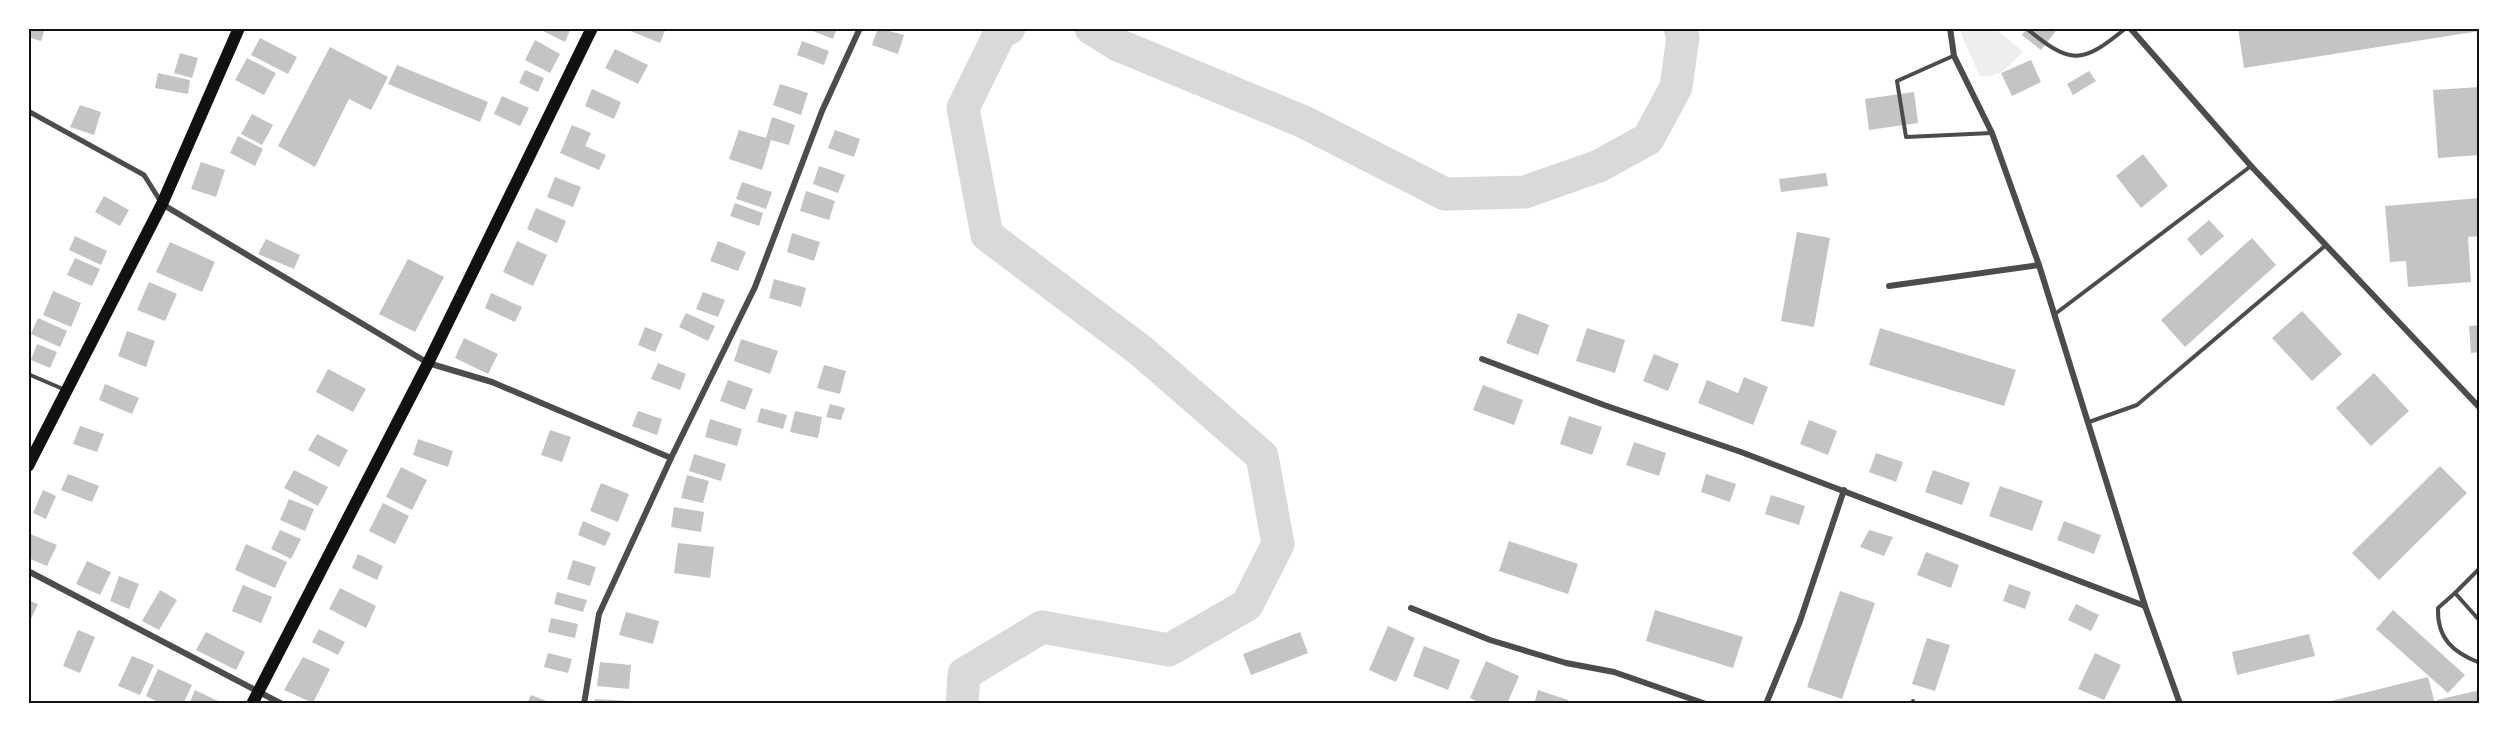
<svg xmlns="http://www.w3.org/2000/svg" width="2508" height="732" font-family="'Crimson Pro',serif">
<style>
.green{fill:#eee}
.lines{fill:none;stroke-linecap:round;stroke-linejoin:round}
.river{stroke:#d9d9d9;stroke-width:33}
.building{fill:#c4c4c4}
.service{stroke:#4c4c4c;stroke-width:4}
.pedestrian{stroke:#4c4c4c;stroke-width:5}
.minor{stroke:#4c4c4c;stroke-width:6}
.secondary{stroke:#111;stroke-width:12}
.neatline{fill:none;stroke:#111;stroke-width:2}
</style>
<rect width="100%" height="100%" fill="#fff"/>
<path class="green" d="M1961,29H1996L2023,52C2009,65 2001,78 1980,76L1963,39Z"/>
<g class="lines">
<g class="river">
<path d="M1091,28L1118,45L1304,122L1445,194L1525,192L1599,166L1648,139L1676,87L1683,37L1680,28"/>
<path d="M962,704L964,674L1042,627L1169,650L1247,605L1278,544L1262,456L1140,350L987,235L963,108L1000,33L1009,28"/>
</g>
</g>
<g class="building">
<path d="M28,28H45L41,41L28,37Z"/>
<path d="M537,28H571L565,42Z"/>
<path d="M623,28H666L660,43Z"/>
<path d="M805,28H837L833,39Z"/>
<path d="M878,28L904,35L898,54L872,45Z"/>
<path d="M2027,28H2058L2041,50L2022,35Z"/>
<path d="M2238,28H2480V31L2244,68Z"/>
<path d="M260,38L297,57L288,74L251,55Z"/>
<path d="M535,40L560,54L550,73L525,60Z"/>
<path d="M802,41L829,51L824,65L797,55Z"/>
<path d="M330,47L388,77L371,110L349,99L315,167L278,146Z"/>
<path d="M615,49L648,65L638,84L605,68Z"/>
<path d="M180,53L198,58L192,78L174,73Z"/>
<path d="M247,58L276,73L264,95L235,80Z"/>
<path d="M2031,60L2041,82L2012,96L2001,73Z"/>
<path d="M397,65L488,102L480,122L388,84Z"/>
<path d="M525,70L544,78L538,92L519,83Z"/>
<path d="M2089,71L2096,81L2073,95L2067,84Z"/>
<path d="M158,73L190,80L188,94L155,88Z"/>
<path d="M780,84L808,93L801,115L773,105Z"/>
<path d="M2480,87V155L2438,158L2433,90Z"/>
<path d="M592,89L621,102L614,119L585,106Z"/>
<path d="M1914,92L1918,123L1869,130L1865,99Z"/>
<path d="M502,96L529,108L520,126L494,114Z"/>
<path d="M80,105L101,112L94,135L70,127Z"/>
<path d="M252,114L273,125L262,145L241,134Z"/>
<path d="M772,117L795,125L789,145L771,140L762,170L729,159L739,130L766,138Z"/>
<path d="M572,125L591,133L585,146L606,155L599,170L560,153Z"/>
<path d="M835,130L860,139L854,157L828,148Z"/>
<path d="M238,136L263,149L255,166L230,153Z"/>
<path d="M2143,154L2168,186L2141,208L2116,176Z"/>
<path d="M201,162L225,170L216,197L191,189Z"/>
<path d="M819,166L845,175L838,193L813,184Z"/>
<path d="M1826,173L1828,186L1781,192L1779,179Z"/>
<path d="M555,177L581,187L573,207L547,197Z"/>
<path d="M742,182L772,192L766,209L736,199Z"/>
<path d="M806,191L835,201L829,220L800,211Z"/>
<path d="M104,196L129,210L120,226L95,212Z"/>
<path d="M2480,198V236L2468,237L2471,282L2408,287L2406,261L2390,262L2385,206Z"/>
<path d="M735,203L763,213L759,226L730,216Z"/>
<path d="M536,208L566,221L557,243L527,229Z"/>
<path d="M2209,220L2224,236L2201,256L2187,239Z"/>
<path d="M1797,232L1830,238L1814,327L1781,321Z"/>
<path d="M792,233L820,242L814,261L787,252Z"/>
<path d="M75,236L107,251L101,265L69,250Z"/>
<path d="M2252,238L2276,265L2185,347L2161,320Z"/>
<path d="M266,239L300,255L294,269L258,254Z"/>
<path d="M517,241L547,255L533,286L503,272Z"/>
<path d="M718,241L746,252L738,271L710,261Z"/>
<path d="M170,242L215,262L202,292L156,272Z"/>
<path d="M75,258L100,269L92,286L67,275Z"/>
<path d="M408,259L444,277L415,332L379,314Z"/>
<path d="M774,279L806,288L801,307L769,298Z"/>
<path d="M149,282L177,294L165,321L137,310Z"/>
<path d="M53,291L81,303L71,327L43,315Z"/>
<path d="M703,292L725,300L718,317L696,309Z"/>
<path d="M491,293L522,307L515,322L485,308Z"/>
<path d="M2302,311L2342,354L2312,381L2272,338Z"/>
<path d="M686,313L715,326L708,341L679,327Z"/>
<path d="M1518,313L1549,325L1538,355L1506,343Z"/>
<path d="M38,318L67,331L60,347L31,334Z"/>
<path d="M2480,325V352L2471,353L2469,326Z"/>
<path d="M645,327L663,334L655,352L638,345Z"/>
<path d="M1587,328L1625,340L1615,373L1576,361Z"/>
<path d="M1880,328L2016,370L2004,406L1869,365Z"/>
<path d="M127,331L155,341L146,367L118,356Z"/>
<path d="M464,338L498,354L488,374L455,358Z"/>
<path d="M741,339L778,351L770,374L734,361Z"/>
<path d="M37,344L57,352L50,368L31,360Z"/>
<path d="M1654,354L1679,364L1668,391L1643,381Z"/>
<path d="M658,363L686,374L680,390L651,379Z"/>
<path d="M824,365L846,371L840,394L817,388Z"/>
<path d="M328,369L366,389L353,412L316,392Z"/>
<path d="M2374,373L2409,411L2371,446L2336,408Z"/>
<path d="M1744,377L1768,387L1753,425L1698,403L1707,380L1738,393Z"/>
<path d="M728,380L753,389L745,410L720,401Z"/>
<path d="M105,384L139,398L132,414L99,400Z"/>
<path d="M1483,385L1523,400L1514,425L1473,410Z"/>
<path d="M830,404L845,408L841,420L826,417Z"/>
<path d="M761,408L787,415L783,429L757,422Z"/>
<path d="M638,411L662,419L657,435L632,426Z"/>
<path d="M795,411L822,417L818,438L790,432Z"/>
<path d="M1569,416L1602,427L1592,455L1560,444Z"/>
<path d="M710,419L742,429L737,446L705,437Z"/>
<path d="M1809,420L1837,431L1828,455L1800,444Z"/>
<path d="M80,426L104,434L97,452L73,444Z"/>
<path d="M550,430L571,437L562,462L541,455Z"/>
<path d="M317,434L348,450L339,467L308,450Z"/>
<path d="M418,439L453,451L448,467L413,455Z"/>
<path d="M1634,442L1666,453L1659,476L1626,465Z"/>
<path d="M1876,453L1903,462L1896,482L1869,472Z"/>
<path d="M694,454L726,464L721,481L689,471Z"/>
<path d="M2440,466L2467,493L2379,580L2352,553Z"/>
<path d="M401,467L427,480L412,510L386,497Z"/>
<path d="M294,470L328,487L318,506L284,488Z"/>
<path d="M1933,470L1970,483L1962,505L1925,492Z"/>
<path d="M68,474L99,486L92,502L61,490Z"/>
<path d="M1706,474L1736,484L1730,502L1701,492Z"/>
<path d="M687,475L709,481L703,503L681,498Z"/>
<path d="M601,483L629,494L618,522L590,511Z"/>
<path d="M2000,486L2043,501L2032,531L1989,516Z"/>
<path d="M43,490L56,496L46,519L33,513Z"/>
<path d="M1771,495L1805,506L1799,525L1765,514Z"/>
<path d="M289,499L314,509L305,531L280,520Z"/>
<path d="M383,503L409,516L395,544L369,531Z"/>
<path d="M674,507L704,512L701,532L671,527Z"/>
<path d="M583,521L611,533L605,546L578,535Z"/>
<path d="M2064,521L2101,535L2094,554L2057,540Z"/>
<path d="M280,530L301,539L291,559L271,549Z"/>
<path d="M1869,530L1893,537L1884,556L1860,547Z"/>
<path d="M28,533L57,545L47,566L28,558Z"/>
<path d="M1509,541L1578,564L1568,594L1499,571Z"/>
<path d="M678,543L714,547L710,578L674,573Z"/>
<path d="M246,544L287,562L275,588L235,570Z"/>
<path d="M1926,552L1959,565L1951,588L1917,575Z"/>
<path d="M358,554L383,566L377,580L352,568Z"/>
<path d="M573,560L596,567L590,586L567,579Z"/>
<path d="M87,561L111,572L100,595L76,584Z"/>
<path d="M119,576L139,584L129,609L110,601Z"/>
<path d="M2009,584L2031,592L2025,609L2003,601Z"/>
<path d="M243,585L272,597L261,623L232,611Z"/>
<path d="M340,588L376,606L366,628L329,609Z"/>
<path d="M160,590L177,600L159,630L142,621Z"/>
<path d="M1840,591L1875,603L1842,699L1807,687Z"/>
<path d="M557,592L587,600L583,612L554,604Z"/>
<path d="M28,600L38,604L28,625Z"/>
<path d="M2076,604L2099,615L2091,631L2068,620Z"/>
<path d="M1655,610L1743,637L1733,668L1646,641Z"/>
<path d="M2393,610L2465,675L2448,693L2376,629Z"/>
<path d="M626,612L659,621L653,644L619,635Z"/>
<path d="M551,618L578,624L575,638L548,632Z"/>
<path d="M1388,626L1415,638L1396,682L1369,670Z"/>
<path d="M319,629L345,642L338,655L312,642Z"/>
<path d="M78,630L95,637L80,673L63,666Z"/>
<path d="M206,632L245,652L236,670L196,650Z"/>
<path d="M1300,632L1308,653L1251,675L1243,654Z"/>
<path d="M2309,634L2315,656L2237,675L2232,652Z"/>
<path d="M1927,638L1950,645L1935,691L1912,684Z"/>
<path d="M1424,646L1460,660L1448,690L1413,676Z"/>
<path d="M548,653L572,659L568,673L544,667Z"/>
<path d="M2095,653L2121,665L2104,700L2078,689Z"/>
<path d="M132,656L154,665L140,695L118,686Z"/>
<path d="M303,657L330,669L313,703L284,690Z"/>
<path d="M1486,661L1519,676L1507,704H1482L1470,698Z"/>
<path d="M600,662L631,665L629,689L597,686Z"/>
<path d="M158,669L192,685L183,704H162L146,696Z"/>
<path d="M2428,677L2435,704H2323V703Z"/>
<path d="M195,690L224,704H189Z"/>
<path d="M1538,690L1568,700L1567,704H1534Z"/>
<path d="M2480,690V704H2437V700Z"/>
<path d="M531,695L552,703V704H527Z"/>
<path d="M595,699L629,701V704H595Z"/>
</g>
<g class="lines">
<g class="service">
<path d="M2026,28C2071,65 2081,65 2126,28"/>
<path d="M1953,56L1897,81L1906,137L1992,133"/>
<path d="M2055,314L2251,166"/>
<path d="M28,374L63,389"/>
<path d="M2089,422L2137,405L2326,245"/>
<path d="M2480,568L2455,593L2438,608C2437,638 2452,652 2480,663"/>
<path d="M2455,593L2480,621"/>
<path d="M1912,704L1913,701"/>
</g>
<path class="pedestrian" d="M28,111L144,175L161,202"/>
<g class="minor">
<path d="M1950,28L1954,56L1992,133L2039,265L2145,606L2180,704"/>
<path d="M2130,28L2251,166L2480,408"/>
<path d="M162,204L428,363L492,382L671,458"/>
<path d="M1889,286L2039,265"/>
<path d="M1482,359L1604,405L1741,452L2145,606"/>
<path d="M28,571L282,704"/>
<path d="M1411,608L1490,640L1566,663L1614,672L1706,704"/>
<path d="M584,704L599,614L671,458L755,287L822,111L860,28"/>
<path d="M1766,704L1800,621L1844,490"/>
</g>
<g class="secondary">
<path d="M28,466L162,204L239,28"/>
<path d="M252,704L428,363L592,28"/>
</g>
</g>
<rect width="2508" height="732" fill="none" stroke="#ffffff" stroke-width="60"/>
<rect x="30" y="30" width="2448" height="672" class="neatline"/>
</svg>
